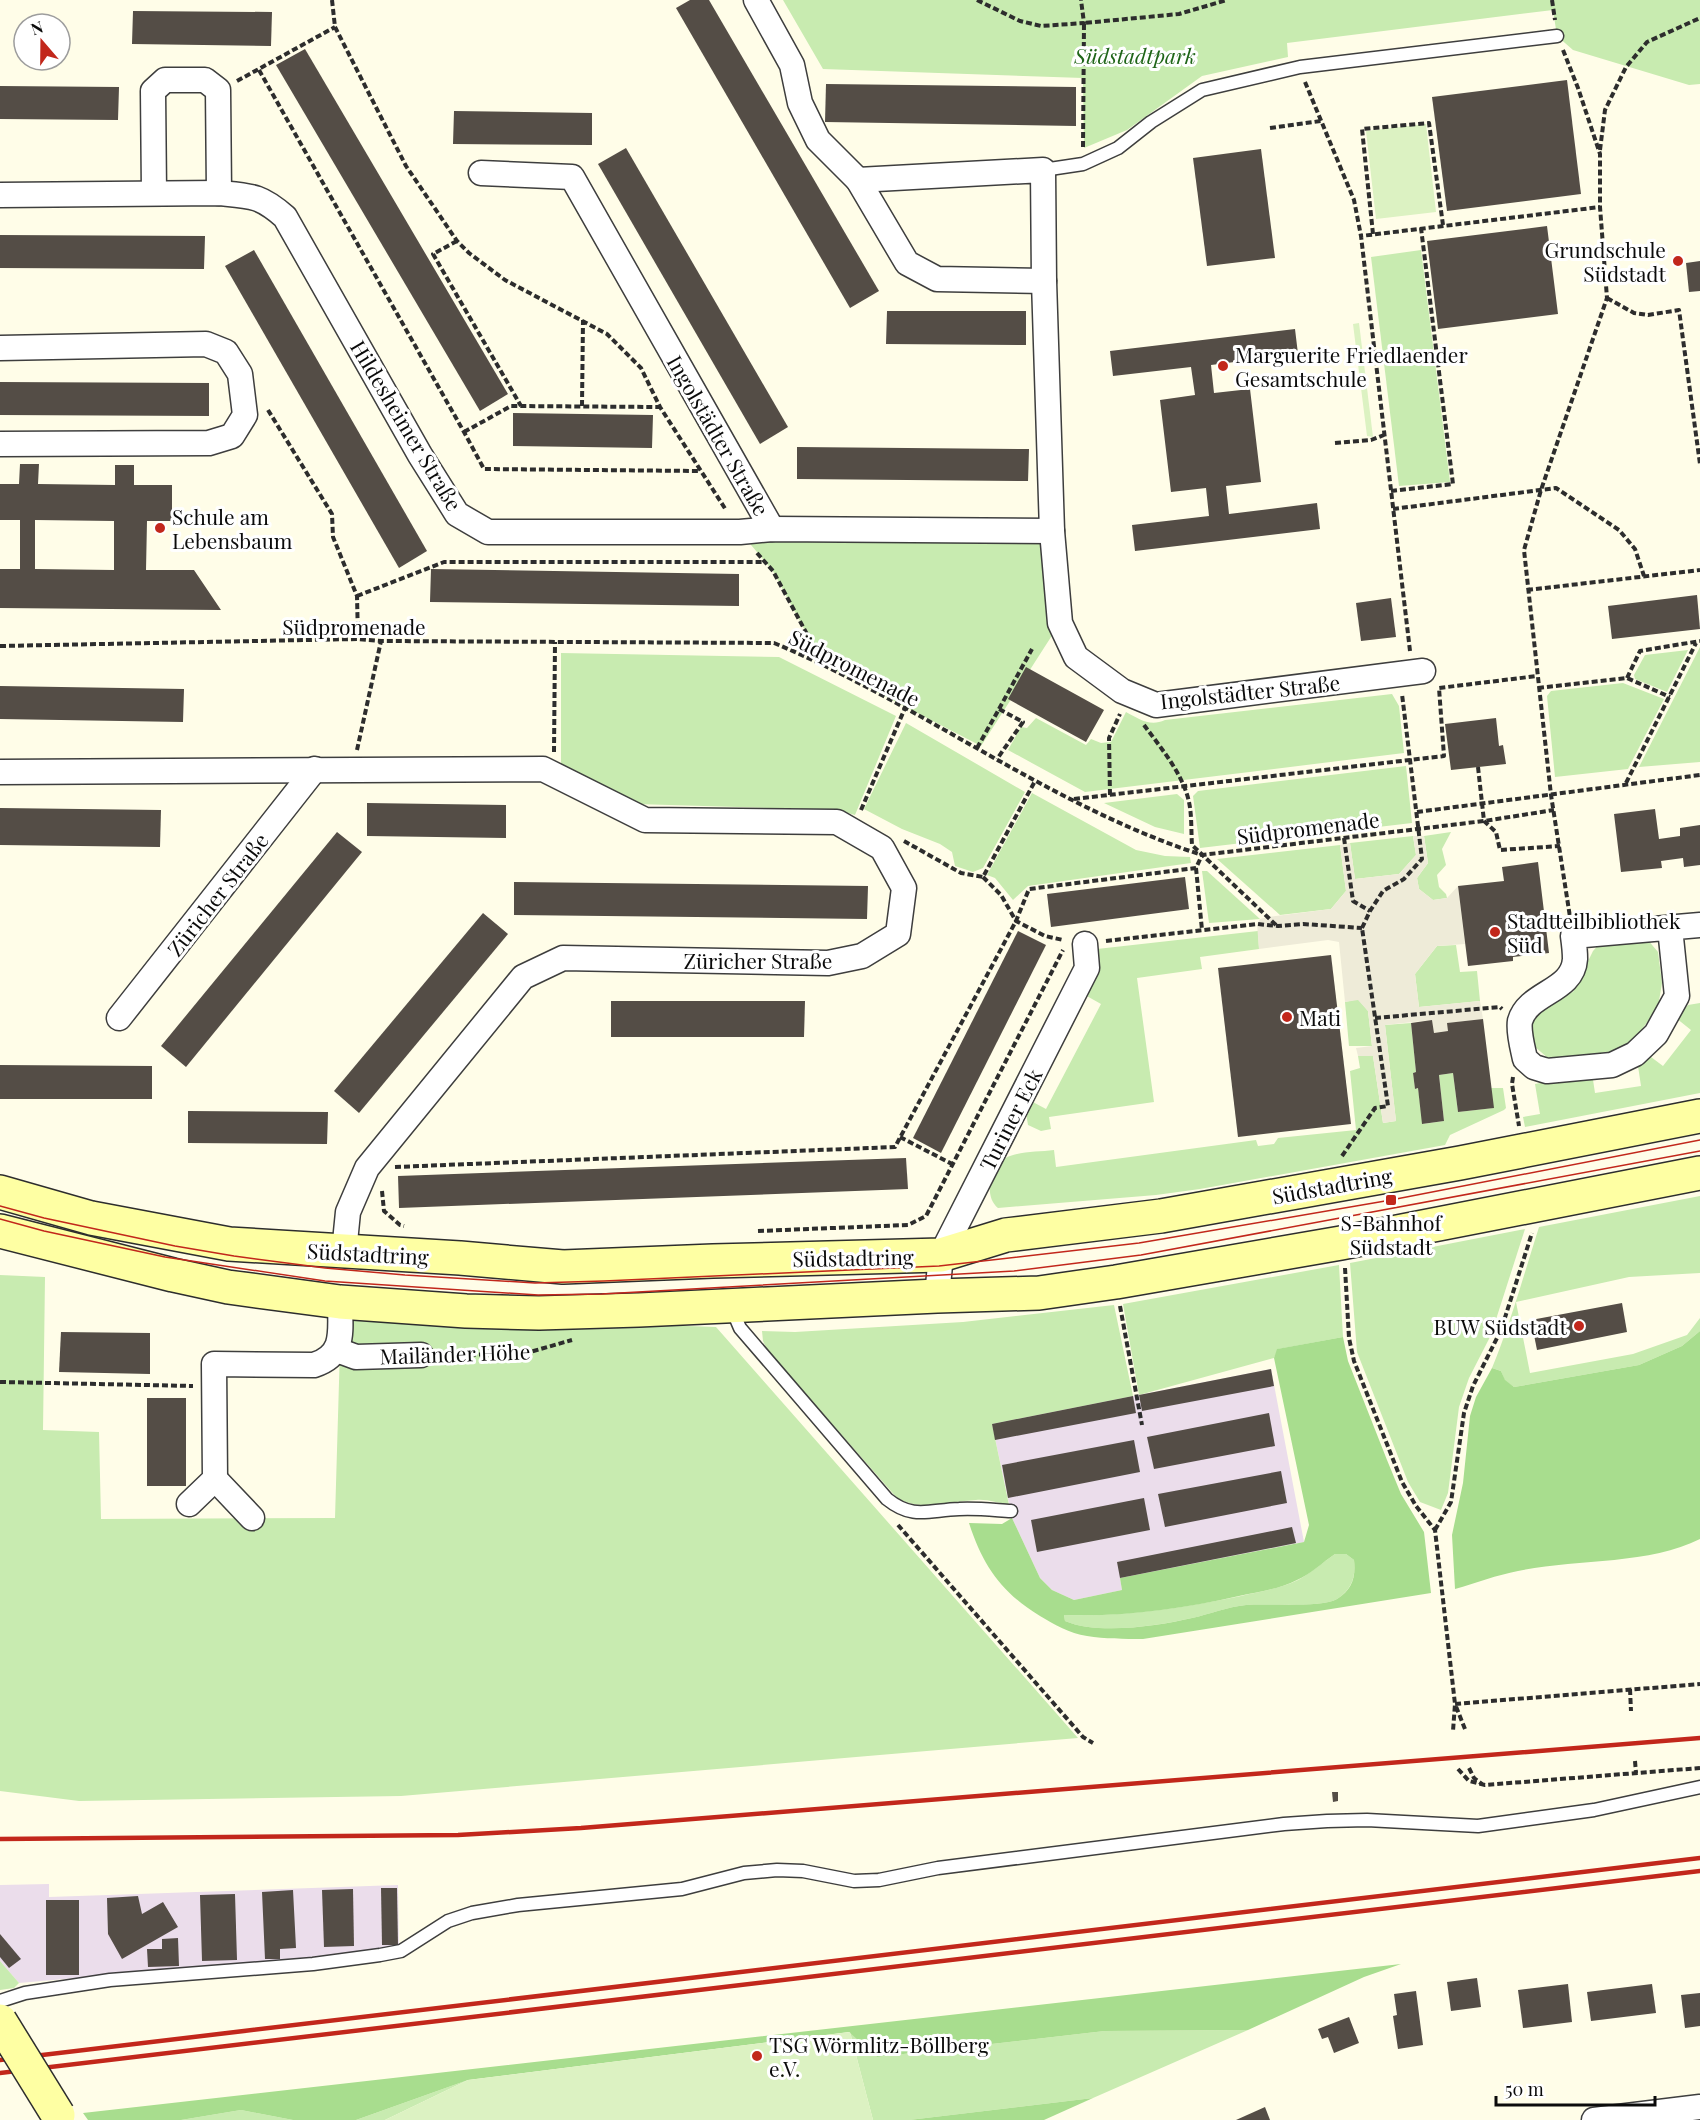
<svg xmlns="http://www.w3.org/2000/svg" width="1700" height="2120" font-family="'Playfair Display',serif">
<style>
.industrial{fill:#ebddeb}
.green{fill:#c8ebb0}
.forest{fill:#a8dd8e;fill-rule:evenodd}
.pitch{fill:#dcf2c2}
.plaza{fill:#eeebd8}
.building{fill:#544d46;fill-rule:evenodd}
.lines{fill:none;stroke-linecap:round;stroke-linejoin:round}
.lane-casing{stroke:#3e3e3e;stroke-width:15}
.street-casing{stroke:#3e3e3e;stroke-width:27}
.secondary-casing{stroke:#2d2d2d;stroke-width:36}
.path{stroke:#2d2d2d;stroke-width:4;stroke-dasharray:6 3;stroke-linecap:butt}
.lane{stroke:#fff;stroke-width:12}
.street{stroke:#fff;stroke-width:24}
.secondary{stroke:#feffa3;stroke-width:33}
.tram{stroke:#c2271b;stroke-width:1.5}
.rail{stroke:#c2271b;stroke-width:4.5}
.secondary-bridge-casing{stroke:#2d2d2d;stroke-width:36;stroke-linecap:butt}
.secondary-bridge{stroke:#feffa3;stroke-width:33}
.poi-dot{fill:#c2271b;stroke:#fff;stroke-width:2}
.labels{text-anchor:middle;dominant-baseline:central;stroke-width:6;stroke-linejoin:round;paint-order:stroke}
.park-label{font-size:21px;font-style:italic;fill:#1f6518;stroke:#fff}
.poi-label{font-size:21px;fill:#0b0b0b;stroke:#fff;text-anchor:start}
.street-label{font-size:21px;fill:#0b0b0b;stroke:#fff}
</style>
<rect width="100%" height="100%" fill="#fffde8"/>
<g class="industrial">
<path d="M1271,1369L1304,1542L1120,1578L1122,1590L1074,1600L1052,1590L1040,1578L1012,1518L992,1424Z"/>
<path d="M49,1884V1897L398,1885L399,1946L303,1958L19,1983L0,1961V1885Z"/>
</g>
<g class="green">
<path d="M783,0H1700V84L1689,85L1573,50L1557,36L1553,10L1287,43L1288,57L1202,76L1127,130L1084,148L1083,78L823,69Z"/>
<path d="M1421,250L1450,482L1399,486L1371,257Z"/>
<path d="M1052,531L1060,623L981,746L823,664L773,571L740,532Z"/>
<path d="M1700,647V762L1639,767Z"/>
<path d="M1688,650L1667,692L1635,679L1634,675L1645,655Z"/>
<path d="M561,653L779,657L896,716L855,815L837,810L635,804L561,764Z"/>
<path d="M1623,683L1664,699L1628,769L1555,777L1547,696L1551,691Z"/>
<path d="M1392,694L1399,706L1404,753L1085,792L1008,750L1021,727L1027,728L1036,718L1086,745L1091,739L1101,743L1111,742L1126,712C1139,719 1150,727 1165,720Z"/>
<path d="M906,723L1025,792L983,868L973,872L955,866L952,852L940,844L902,829L864,809Z"/>
<path d="M1406,766L1412,823L1200,848L1193,796L1198,791Z"/>
<path d="M1032,793L1136,850L1165,856L1190,857L1191,863L1028,886L1013,900L995,878L987,875Z"/>
<path d="M1177,794L1184,800V834L1155,827L1104,803Z"/>
<path d="M1451,832L1442,849L1446,865L1437,875L1439,887L1446,894L1447,898L1433,900L1419,889L1417,878L1428,863L1424,836Z"/>
<path d="M1413,836L1416,855L1399,874L1355,879L1350,843Z"/>
<path d="M1340,845L1346,891L1331,909L1280,915L1217,859Z"/>
<path d="M1202,871H1207L1260,919L1209,923Z"/>
<path d="M1258,931L1259,949L1200,957L1202,969L1137,978L1154,1102L1049,1117L1051,1129L1041,1131L1028,1125L1026,1113L1031,1101L1046,1109L1101,1004L1085,995L1097,949Z"/>
<path d="M1647,939L1658,952L1662,983L1658,1007L1635,1039L1611,1052L1548,1058L1528,1041L1527,1018L1545,1001L1573,992L1593,951L1603,940Z"/>
<path d="M1456,945L1460,972L1477,971L1480,1001L1419,1007L1415,974L1437,946Z"/>
<path d="M1358,999L1368,1011L1372,1046H1349L1345,1002Z"/>
<path d="M1700,1003V1093L1525,1127L1523,1117L1540,1114L1535,1084L1592,1073L1595,1093L1641,1086L1638,1066L1647,1054L1663,1066L1691,1030L1676,1018L1688,1005Z"/>
<path d="M1411,1023L1416,1072L1413,1073L1415,1089L1418,1088L1423,1124L1444,1121L1439,1075L1453,1073L1458,1112L1493,1108L1491,1088H1503L1506,1108L1504,1110L1450,1135L1445,1145L1200,1189L1156,1195L998,1208C982,1195 991,1162 1010,1156C1023,1151 1040,1152 1054,1150L1056,1167L1256,1140L1258,1146L1274,1144L1278,1138L1356,1130L1350,1071L1360,1068L1358,1056H1373L1383,1123L1396,1121L1385,1025Z"/>
<path d="M1700,1196V1273L1629,1277L1516,1302L1530,1373L1633,1354L1687,1335L1700,1318V1331L1682,1346L1639,1365L1514,1387L1505,1381L1501,1371L1492,1368C1511,1322 1524,1274 1539,1227Z"/>
<path d="M1525,1229L1491,1335L1469,1378L1459,1407L1448,1493L1441,1510L1420,1502L1408,1482L1357,1352L1350,1263Z"/>
<path d="M1339,1265L1343,1337L1278,1349L1274,1358L1139,1395L1123,1304Z"/>
<path d="M0,1275L45,1277L43,1430L99,1432L101,1519L335,1518L341,1314L716,1327L1078,1738L401,1796L79,1801L0,1791Z"/>
<path d="M1114,1305L1133,1396L992,1424L1009,1505C999,1503 987,1499 976,1500C951,1501 921,1512 897,1498L768,1351L763,1341L762,1331L795,1332L963,1322Z"/>
<path d="M1335,1554H1346L1354,1560C1356,1576 1352,1590 1337,1599C1321,1608 1267,1603 1246,1605C1227,1607 1210,1614 1192,1618C1157,1626 1098,1635 1065,1621L1064,1615C1124,1617 1182,1608 1241,1596C1258,1592 1283,1588 1298,1580C1311,1573 1323,1562 1335,1554Z"/>
<path d="M0,1961L19,1983L14,1988L0,1990Z"/>
<path d="M1248,2030L1093,2098L909,2120H873L850,2032L877,2057L1105,2031Z"/>
<path d="M468,2080L385,2120H356Z"/>
<path d="M241,2110L293,2120H181Z"/>
</g>
<g class="forest">
<path d="M1700,1331V1539C1649,1565 1574,1559 1518,1571C1497,1575 1476,1583 1455,1589L1452,1535L1463,1483L1470,1416L1476,1397L1492,1368L1501,1371L1505,1380L1514,1387L1639,1365L1682,1346Z"/>
<path d="M1343,1337L1348,1361L1387,1460L1401,1494L1424,1532L1431,1593L1143,1639C1124,1639 1105,1639 1087,1636C1069,1633 1055,1625 1040,1616C1001,1592 983,1566 969,1523L1002,1524L1012,1518L1040,1578L1052,1590L1074,1600L1122,1590L1120,1578L1304,1542L1309,1525L1274,1358L1277,1349ZM1335,1554H1346L1354,1560C1356,1577 1352,1590 1337,1599C1321,1608 1267,1603 1246,1605C1227,1607 1210,1614 1192,1618C1158,1626 1098,1635 1065,1621L1064,1615C1124,1617 1181,1609 1239,1596C1258,1592 1280,1589 1297,1580C1311,1574 1323,1562 1335,1554Z"/>
<path d="M1401,1964L1364,1977L1248,2030L1105,2031L877,2057L849,2032L468,2080L356,2120H293L241,2110L181,2120H88L83,2113Z"/>
<path d="M1093,2098L1044,2120H909Z"/>
</g>
<g class="pitch">
<path d="M1426,124L1436,212L1376,219L1366,131Z"/>
<path d="M1359,323L1373,437L1367,436L1353,324Z"/>
<path d="M850,2032L873,2120H385L468,2080Z"/>
</g>
<path class="plaza" d="M1413,836H1424L1428,863L1417,878L1419,889L1433,900L1447,898L1458,886L1465,944L1437,946L1415,974L1419,1007L1480,1001L1483,1019L1448,1023V1031L1434,1033L1432,1020L1385,1025L1396,1121L1383,1123L1373,1056H1358L1356,1048L1372,1046L1368,1011L1358,1000L1345,1002L1339,942L1328,940L1259,949L1257,924L1260,919L1268,917L1331,909L1346,891L1340,845L1350,843L1355,879L1399,874L1416,855Z"/>
<g class="building">
<path d="M690,0H709L879,291L850,308L676,8Z"/>
<path d="M133,11L272,12L271,46L132,44Z"/>
<path d="M305,49L508,394L480,411L276,65Z"/>
<path d="M1567,80L1581,194L1447,211L1432,97Z"/>
<path d="M826,84L1076,87V126L825,122Z"/>
<path d="M0,86L119,87L118,120L0,119Z"/>
<path d="M454,111L592,113V145L453,144Z"/>
<path d="M626,148L788,427L760,444L598,164Z"/>
<path d="M1261,149L1275,258L1207,266L1193,158Z"/>
<path d="M1547,226L1558,314L1438,329L1427,241Z"/>
<path d="M0,235L205,236L204,269L0,268Z"/>
<path d="M254,250L427,551L399,568L225,266Z"/>
<path d="M1700,261V291L1689,292L1686,263Z"/>
<path d="M887,311H1026V345L886,344Z"/>
<path d="M1295,329L1298,354L1211,365L1214,393L1250,389L1261,482L1226,486L1229,514L1317,503L1320,529L1135,551L1132,525L1209,516L1206,488L1171,492L1160,400L1195,395L1191,367L1113,376L1110,351Z"/>
<path d="M0,382L209,383V416L0,415Z"/>
<path d="M513,413L653,415L652,448L513,446Z"/>
<path d="M797,447L1029,449L1028,481L797,479Z"/>
<path d="M20,464H39L38,484L115,485V465H134V485H172V521H147L146,570H194L221,610L0,608V569H20V520H0V484H19ZM35,520L114,521V570L35,569Z"/>
<path d="M431,569L739,574V606L430,602Z"/>
<path d="M1697,595L1700,629L1612,639L1608,606Z"/>
<path d="M1391,598L1396,637L1361,641L1356,603Z"/>
<path d="M1026,667L1104,710L1086,742L1008,699Z"/>
<path d="M0,686L184,689L183,722L0,719Z"/>
<path d="M1496,718L1499,746L1503,745L1506,764L1451,770L1445,724Z"/>
<path d="M367,803L506,805V838L367,836Z"/>
<path d="M0,808L161,810L160,847L0,845Z"/>
<path d="M1655,809L1659,839L1680,836V828L1700,825V865L1684,867L1683,858L1661,861L1662,868L1621,872L1614,814Z"/>
<path d="M337,832L362,852L186,1067L161,1046Z"/>
<path d="M1538,862L1549,953L1513,957V961L1468,966L1458,886L1504,881L1502,867Z"/>
<path d="M1185,877L1189,909L1051,927L1047,894Z"/>
<path d="M514,882L868,886L867,919L514,915Z"/>
<path d="M483,913L508,934L359,1113L334,1091Z"/>
<path d="M1018,931L1046,945L941,1153L913,1138Z"/>
<path d="M1331,955L1351,1124L1238,1137L1218,968Z"/>
<path d="M611,1001H805L804,1037H611Z"/>
<path d="M1483,1019L1494,1108L1458,1112L1453,1073L1439,1075L1444,1121L1422,1124L1418,1088L1415,1089L1413,1073L1416,1072L1411,1023L1432,1020L1434,1033L1448,1031L1447,1023Z"/>
<path d="M0,1065L152,1066V1099H0Z"/>
<path d="M188,1111L328,1112L327,1144L188,1143Z"/>
<path d="M906,1158L908,1189L399,1208L398,1176Z"/>
<path d="M1622,1303L1627,1332L1537,1350L1531,1320Z"/>
<path d="M61,1332L150,1333V1374L59,1372Z"/>
<path d="M1271,1369L1274,1386L1142,1411L1139,1395Z"/>
<path d="M1133,1396L1136,1413L995,1440L992,1424Z"/>
<rect x="147" y="1398" width="39" height="88"/>
<path d="M1269,1413L1275,1446L1154,1469L1147,1437Z"/>
<path d="M1134,1440L1140,1472L1008,1498L1002,1465Z"/>
<path d="M1281,1471L1287,1503L1165,1527L1158,1494Z"/>
<path d="M1144,1498L1150,1530L1037,1552L1031,1520Z"/>
<path d="M1292,1527L1296,1543L1120,1578L1117,1562Z"/>
<path d="M1332,1792H1338V1801L1333,1802Z"/>
<path d="M381,1888H397L398,1945H382Z"/>
<path d="M353,1889L354,1946L324,1947L322,1890Z"/>
<path d="M293,1890L296,1948L280,1949V1959H265L262,1892Z"/>
<path d="M235,1894L237,1960L202,1961L200,1895Z"/>
<path d="M138,1896L142,1914L163,1902L178,1927L122,1959L108,1934L107,1898Z"/>
<rect x="46" y="1900" width="33" height="75"/>
<path d="M0,1934L21,1959L9,1968L0,1957Z"/>
<path d="M178,1938L179,1966L148,1967L147,1949H162V1939Z"/>
<path d="M1477,1978L1481,2007L1451,2011L1447,1982Z"/>
<path d="M1568,1984L1572,2022L1523,2028L1518,1990Z"/>
<path d="M1652,1984L1656,2013L1591,2021L1587,1992Z"/>
<path d="M1416,1991L1423,2045L1398,2049L1393,2016L1397,2015L1394,1994Z"/>
<path d="M1700,1993V2026L1685,2028L1681,1995Z"/>
<path d="M1349,2017L1359,2043L1334,2053L1328,2037L1322,2039L1318,2029Z"/>
<path d="M1265,2107L1270,2120H1236Z"/>
</g>
<g class="lines">
<g class="lane-casing">
<g id="lane">
<path d="M1043,170L1083,164L1118,148L1151,122L1202,90L1300,67L1557,36"/>
<path d="M731,1307L740,1328L887,1499C913,1520 929,1510 959,1509C976,1508 994,1510 1011,1511"/>
<path d="M0,2001L25,1993L110,1980L313,1964L380,1955L401,1951L448,1921L472,1913L518,1905L682,1889L744,1873L777,1870L803,1871L854,1881L879,1880L938,1868L1284,1824L1327,1821L1367,1820L1478,1826L1594,1810L1700,1787"/>
</g>
</g>
<g class="street-casing">
<g id="street">
<path d="M756,0L792,65L800,103L818,140L858,180L907,263L937,279L1044,281"/>
<path d="M481,173L572,177L772,529"/>
<path d="M154,193L153,91L165,80H205L218,90L219,193"/>
<path d="M0,195L219,193C251,196 260,195 285,217L420,455L457,514L488,532H740L772,529L1052,531L1044,281L1043,170L858,180"/>
<path d="M0,348L206,344L226,352L240,374L245,415L232,436L209,443L0,444"/>
<path d="M1052,531L1060,623L1076,657L1122,691L1156,705L1423,671"/>
<path d="M0,772L543,769L645,820L837,822L882,848L904,888L898,934L862,956L828,963L563,958L523,977L367,1168L348,1212L344,1252"/>
<path d="M1670,928L1677,996L1656,1034L1635,1054L1612,1065L1547,1071L1534,1067L1525,1059C1523,1049 1518,1032 1520,1021C1528,992 1573,992 1575,959C1575,952 1574,943 1573,936L1700,925"/>
<path d="M119,1018L315,769"/>
<path d="M937,1296L941,1255L1087,968L1085,944"/>
<path d="M337,1350L356,1357L421,1355"/>
<path d="M215,1479L252,1518"/>
<path d="M189,1504L215,1479L214,1364L314,1365C346,1355 340,1330 340,1302"/>
<path d="M1594,2120L1700,2107"/>
</g>
</g>
<g class="secondary-casing">
<g id="secondary">
<path d="M0,1192L91,1218L229,1244L460,1258L563,1267L713,1261L941,1255L1006,1235L1161,1216L1460,1163L1700,1116"/>
<path d="M0,1231L173,1275L228,1287L340,1302L466,1311L539,1313L639,1310L937,1296L1039,1293L1116,1282L1341,1243L1700,1173"/>
</g>
</g>
<g class="path">
<path d="M332,0L335,27L406,166L457,241L469,253L505,280L607,334L641,368L660,407L726,510"/>
<path d="M977,0L1020,21L1041,26L1084,23L1081,0"/>
<path d="M1552,0L1555,20"/>
<path d="M1563,50L1578,88L1600,154V207L1607,298L1541,490L1524,550L1551,795L1570,917"/>
<path d="M259,70L464,432L484,469L700,471"/>
<path d="M237,81L335,27"/>
<path d="M1305,82L1354,200L1361,236"/>
<path d="M1270,128L1321,121"/>
<path d="M1083,147L1084,23L1179,14L1227,0"/>
<path d="M1600,150L1605,110L1626,67L1647,42L1700,18"/>
<path d="M1373,234L1362,129L1429,123L1443,225"/>
<path d="M457,241L433,254L521,406"/>
<path d="M1607,298L1634,313L1648,315L1679,310L1700,464"/>
<path d="M582,406L583,320"/>
<path d="M268,410L332,514L333,537L357,596L358,639"/>
<path d="M464,432L511,406L660,407"/>
<path d="M1335,443L1371,440L1384,435"/>
<path d="M1391,491L1453,484L1421,228"/>
<path d="M1393,509L1556,488L1619,530L1635,549L1644,576"/>
<path d="M757,553L773,571L823,664"/>
<path d="M1527,590L1700,570"/>
<path d="M357,596L444,562H764"/>
<path d="M0,646L358,639L381,641L774,643C921,704 1050,806 1202,855L1484,821L1554,810"/>
<path d="M1410,651L1361,236L1600,207"/>
<path d="M1627,678L1640,651L1700,641"/>
<path d="M1538,688L1627,678L1670,697"/>
<path d="M999,709L1032,649"/>
<path d="M1144,725C1161,748 1183,774 1189,802C1192,816 1191,831 1192,845L1277,926"/>
<path d="M977,748L999,709L1023,722L997,759"/>
<path d="M357,750L381,641"/>
<path d="M554,752L555,642"/>
<path d="M1478,767L1484,821L1496,832L1500,850L1560,846"/>
<path d="M1626,783L1696,643"/>
<path d="M1110,795L1109,738L1120,714"/>
<path d="M1074,799L1444,756L1439,688L1537,676"/>
<path d="M861,810L905,708"/>
<path d="M1417,812L1700,775"/>
<path d="M1344,838L1353,901L1370,911"/>
<path d="M904,841L961,873L983,877L1035,781"/>
<path d="M1196,868L1202,930"/>
<path d="M983,877L1001,895L1016,921L1045,936L1063,940"/>
<path d="M1362,928L1370,911L1383,891L1404,879L1422,859L1402,694"/>
<path d="M1106,941L1257,924L1278,926L1303,924L1362,928"/>
<path d="M1375,1018L1500,1007L1502,1009"/>
<path d="M1513,1077L1512,1084L1519,1126"/>
<path d="M900,1137L954,1165"/>
<path d="M1342,1156L1375,1108L1388,1106L1362,928"/>
<path d="M395,1167L895,1147L1016,921L1029,889L1196,868L1202,855"/>
<path d="M382,1191L384,1211L400,1225L404,1226"/>
<path d="M758,1231L908,1225L926,1216L1063,950"/>
<path d="M1345,1268L1349,1338L1354,1361L1402,1482L1416,1506L1435,1530L1455,1704L1453,1731"/>
<path d="M1120,1306L1142,1425"/>
<path d="M443,1355L523,1354L572,1340"/>
<path d="M0,1382L193,1386"/>
<path d="M898,1525L1083,1737L1093,1743"/>
<path d="M1435,1530L1451,1502L1464,1413L1473,1386L1501,1330L1532,1233"/>
<path d="M1630,1689L1631,1711"/>
<path d="M1465,1729L1455,1704L1700,1684"/>
<path d="M1635,1761L1636,1773"/>
<path d="M1469,1768L1474,1778L1482,1784"/>
<path d="M1458,1769L1469,1781L1485,1785L1700,1768"/>
</g>
<use href="#lane" class="lane"/>
<use href="#street" class="street"/>
<use href="#secondary" class="secondary"/>
<g class="tram">
<path d="M0,1206L44,1218L175,1246L234,1256L325,1268L405,1275L535,1283L604,1281L939,1266L1139,1243L1391,1200L1700,1140"/>
<path d="M0,1219L44,1231L165,1257L325,1281L538,1295L602,1294L1014,1271L1141,1255L1700,1151"/>
</g>
<g class="rail">
<path d="M0,1839L458,1835L581,1828L1700,1738"/>
<path d="M0,2060L1700,1858"/>
<path d="M0,2073L1700,1871"/>
</g>
<g class="secondary-bridge-casing">
<path id="secondary-bridge" d="M0,2021L58,2115"/>
</g>
<use href="#secondary-bridge" class="secondary-bridge"/>
</g>
<g class="poi-dot">
<circle cx="1678" cy="261" r="6"/>
<circle cx="1223" cy="366" r="6"/>
<circle cx="160" cy="528" r="6"/>
<circle cx="1495" cy="932" r="6"/>
<circle cx="1287" cy="1017" r="6"/>
<rect x="1385" y="1194" width="12" height="12" rx="3"/>
<circle cx="1579" cy="1326" r="6"/>
<circle cx="757" cy="2056" r="6"/>
</g>
<g class="labels">
<g class="park-label">
<text x="1135" y="55">Südstadtpark</text>
</g>
<g class="poi-label">
<text x="1666" y="249" text-anchor="end">Grundschule<tspan x="1666" dy="24">Südstadt</tspan></text>
<text x="1235" y="354">Marguerite Friedlaender<tspan x="1235" dy="24">Gesamtschule</tspan></text>
<text x="172" y="516">Schule am<tspan x="172" dy="24">Lebensbaum</tspan></text>
<text x="1507" y="920">Stadtteilbibliothek<tspan x="1507" dy="24">Süd</tspan></text>
<text x="1299" y="1017">Mati</text>
<text x="1391" y="1222" text-anchor="middle">S-Bahnhof<tspan x="1391" dy="24">Südstadt</tspan></text>
<text x="1567" y="1326" text-anchor="end">BUW Südstadt</text>
<text x="769" y="2044">TSG Wörmlitz-Böllberg<tspan x="769" dy="24">e.V.</tspan></text>
</g>
<g class="street-label">
<text transform="translate(407 425) rotate(59)">Hildesheimer Straße</text>
<text transform="translate(719 435) rotate(60)">Ingolstädter Straße</text>
<text x="354" y="626">Südpromenade</text>
<text transform="translate(855 667) rotate(27)">Südpromenade</text>
<text transform="translate(1250 691) rotate(-6)">Ingolstädter Straße</text>
<text transform="translate(1308 827) rotate(-7)">Südpromenade</text>
<text transform="translate(217 894) rotate(-52)">Züricher Straße</text>
<text x="758" y="960">Züricher Straße</text>
<text transform="translate(1010 1119) rotate(-63)">Turiner Eck</text>
<text transform="translate(1332 1185) rotate(-10)">Südstadtring</text>
<text transform="translate(368 1253) rotate(3)">Südstadtring</text>
<text transform="translate(853 1257) rotate(-1)">Südstadtring</text>
<text transform="translate(455 1353) rotate(-2)">Mailänder Höhe</text>
</g>
</g>
<g transform="translate(42 42) rotate(340)"><circle r="28" fill="#ffffff" stroke="#9d9d9d" stroke-width="1.5"/>
<path d="M0-4.5L10 22L0 15L-10 22Z" fill="#c2271b"/>
<text y="-9" font-size="16" font-weight="bold" text-anchor="middle" fill="#0b0b0b">N</text>
</g>
<path d="M1496 2096v9h159v-9" fill="none" stroke="#0b0b0b" stroke-width="3"/>
<text x="1505" y="2096" font-size="18" fill="#0b0b0b" stroke="#ffffff" stroke-width="4.5" paint-order="stroke">50 m</text>
</svg>
